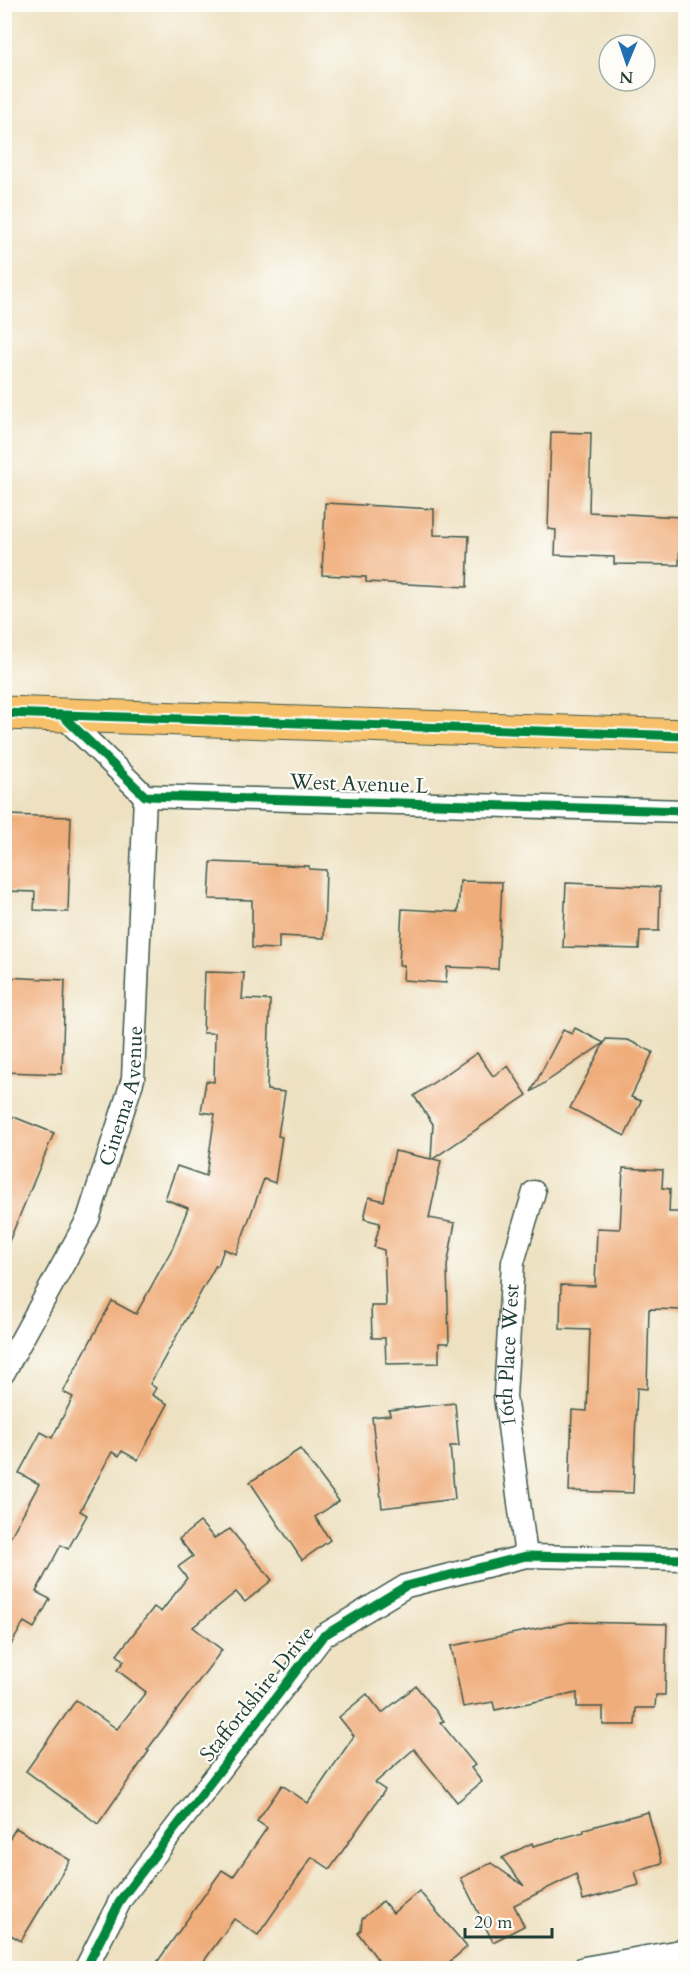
<svg xmlns="http://www.w3.org/2000/svg" width="690" height="1973" font-family="Cardo,serif">
<style>
.building{fill:#f0ad7c}
.lines{fill:none;stroke-linecap:round;stroke-linejoin:round}
.minor-casing{stroke:#3e5649;stroke-width:25}
.primary-casing{stroke:#3e5649;stroke-width:35}
.minor{stroke:#fff;stroke-width:22}
.primary{stroke:#f6c16b;stroke-width:33}
.cycleway-casing{stroke:#fdfcf7;stroke-width:13}
.cycleway{stroke:#00873e;stroke-width:9}
.labels{text-anchor:middle;dominant-baseline:central;stroke-width:4.5;stroke-linejoin:round;paint-order:stroke}
.street-label{font-size:21px;fill:#1f3d34;stroke:#fdfcf7}
</style>
<rect width="100%" height="100%" fill="#fdfcf7"/>
<filter id="ink" filterUnits="userSpaceOnUse"><feTurbulence type="fractalNoise" baseFrequency=".0167" numOctaves="2"/><feDisplacementMap in="SourceGraphic" scale="12" xChannelSelector="R" yChannelSelector="G"/><feConvolveMatrix kernelMatrix="1 2 1 2 8 2 1 2 1" color-interpolation-filters="sRGB"/></filter>
<filter id="wash" filterUnits="userSpaceOnUse"><feTurbulence type="fractalNoise" baseFrequency=".008" numOctaves="4" result="noise"/><feDisplacementMap in="SourceGraphic" scale="24" xChannelSelector="R" yChannelSelector="G"/><feGaussianBlur stdDeviation="1.35" result="paint"/><feColorMatrix in="noise" values="0 0 0 0 0 0 0 0 0 0 0 0 0 0 0 0 0 1.4 0 .05"/><feComposite in="paint" operator="in"/></filter>
<g filter="url(#wash)">
<rect width="100%" height="100%" fill="#ede1c1"/>
<g id="blocks">
<g class="building">
<path d="M551,432L591,433L589,512L681,517L679,565L614,564V557L555,555L556,530L548,529Z"/>
<path d="M325,503L434,509V535L469,536L467,587L366,582V577L322,575Z"/>
<path d="M7,815L71,817L68,912L34,910L35,892L6,891Z"/>
<path d="M211,862L309,866V869L326,870L324,938L279,936V949L252,948V900L209,899Z"/>
<path d="M460,881L502,882L498,969L447,967L446,983L403,980L404,965H399L402,909L458,912Z"/>
<path d="M566,883L660,887L659,931H640L639,949L563,947Z"/>
<path d="M205,972L244,973L242,999L270,1000L267,1090L285,1092L278,1136L282,1137L275,1183L264,1179L236,1254L224,1249L218,1266L216,1265L150,1384L156,1388L152,1395L168,1404L138,1460L122,1451L119,1456L112,1452L80,1511L87,1515L68,1549L61,1545L36,1592L50,1599L34,1628L24,1622L4,1657V1532L11,1536L39,1484L19,1473L41,1432L52,1438L73,1397L63,1392L112,1301L136,1314L173,1247L188,1208L165,1199L177,1166L206,1176L215,1114L201,1112L206,1081L214,1082L215,1033H203Z"/>
<path d="M4,977L65,980L62,1074L4,1072Z"/>
<path d="M575,1028L604,1043L531,1092L563,1030L572,1034Z"/>
<path d="M606,1039L628,1040L653,1052L631,1097L641,1101L625,1136L570,1108Z"/>
<path d="M477,1053L493,1076L508,1066L527,1095L433,1159L441,1161L429,1218L455,1223L447,1266L449,1343H439V1363L386,1364L385,1338H372L371,1306H386L384,1250L374,1247L380,1223L364,1219L369,1197L384,1201L395,1151L431,1159L433,1124L414,1096Z"/>
<path d="M4,1113L54,1133L5,1251L4,1250Z"/>
<path d="M623,1168L663,1170L662,1188L670,1189L669,1212H685L682,1284H686V1310L649,1309L647,1389L637,1388L633,1493L569,1491L572,1410L587,1411L590,1330L560,1329L561,1285L595,1286L597,1228L620,1229Z"/>
<path d="M455,1403L459,1446H450L455,1499L382,1508L372,1417L390,1415L389,1410Z"/>
<path d="M300,1449L339,1501L315,1517L330,1540L302,1560L250,1482Z"/>
<path d="M200,1522L214,1538L230,1529L272,1580L245,1602L236,1592L193,1627L222,1650L147,1750L149,1751L98,1824L26,1771L76,1700L117,1729L146,1692L117,1670L124,1661L117,1655L154,1607L161,1612L187,1578L178,1567L193,1556L179,1539Z"/>
<path d="M570,1622L667,1624L665,1695H656L655,1708H636L635,1725H603V1707H577V1693L495,1710L493,1702L463,1707L451,1646Z"/>
<path d="M416,1686L444,1721L440,1722L475,1765L471,1768L482,1782L457,1802L414,1749L375,1783L385,1790L330,1869L312,1857L258,1935L234,1919L199,1968H153L222,1870L233,1877L267,1828L257,1821L282,1785L308,1803L354,1736L339,1717L367,1694L382,1713Z"/>
<path d="M648,1812L662,1863L635,1871L639,1885L583,1900L576,1874L514,1905L524,1926L493,1942L461,1878L491,1863L524,1886L502,1858L532,1843L533,1846L584,1832V1829Z"/>
<path d="M16,1828L70,1860L21,1941L4,1931V1847Z"/>
<path d="M419,1891L467,1947L442,1968H378V1960L358,1933L361,1930L362,1919L383,1901L393,1913Z"/>
</g>
</g>
</g>
<g filter="url(#ink)">
<use href="#blocks" fill-opacity="0" stroke="#3e5649" stroke-width="1.5"/>
<g class="lines">
<g class="minor-casing">
<g id="minor">
<path d="M63,716L145,796L686,811"/>
<path id="s1" d="M4,1372L88,1219L133,1079L145,796"/>
<path id="s2" d="M526,1556L505,1396L513,1262L534,1192"/>
<path d="M86,1968L121,1899L323,1636L406,1586L526,1556L686,1559"/>
<path d="M584,1968L686,1950"/>
</g>
</g>
<g class="primary-casing">
<path id="primary" d="M4,713L686,736"/>
</g>
<use href="#minor" class="minor"/>
<use href="#primary" class="primary"/>
<g class="cycleway-casing">
<g id="cycleway">
<path d="M4,713L686,736"/>
<path d="M63,716L145,796L686,811"/>
<path d="M86,1968L121,1899L323,1636L406,1586L526,1556L686,1559"/>
</g>
</g>
<use href="#cycleway" class="cycleway"/>
</g>
</g>
<g class="labels">
<g class="street-label">
<text transform="translate(359 784) rotate(2)">West Avenue L</text>
<text stroke="none"><textPath href="#s1" startOffset="303">Cinema Avenue</textPath></text>
<text stroke="none"><textPath href="#s2" startOffset="202">16th Place West</textPath></text>
<text transform="translate(257 1694) rotate(-51)">Staffordshire Drive</text>
</g>
</g>
<rect width="690" height="1973" fill="none" stroke="#fdfcf7" stroke-width="24"/>
<g transform="translate(627 63) rotate(182)"><circle r="28" fill="#fdfcf7" stroke="#a4b0a9" stroke-width="1.5"/>
<path d="M0-4.5L10 22L0 15L-10 22Z" fill="#1f6fb2"/>
<text y="-9" font-size="16" font-weight="bold" text-anchor="middle" fill="#1f3d34">N</text>
</g>
<path d="M465 1928v9h87v-9" fill="none" stroke="#1f3d34" stroke-width="3"/>
<text x="474" y="1928" font-size="18" fill="#1f3d34" stroke="#fdfcf7" stroke-width="4.5" paint-order="stroke">20 m</text>
</svg>
